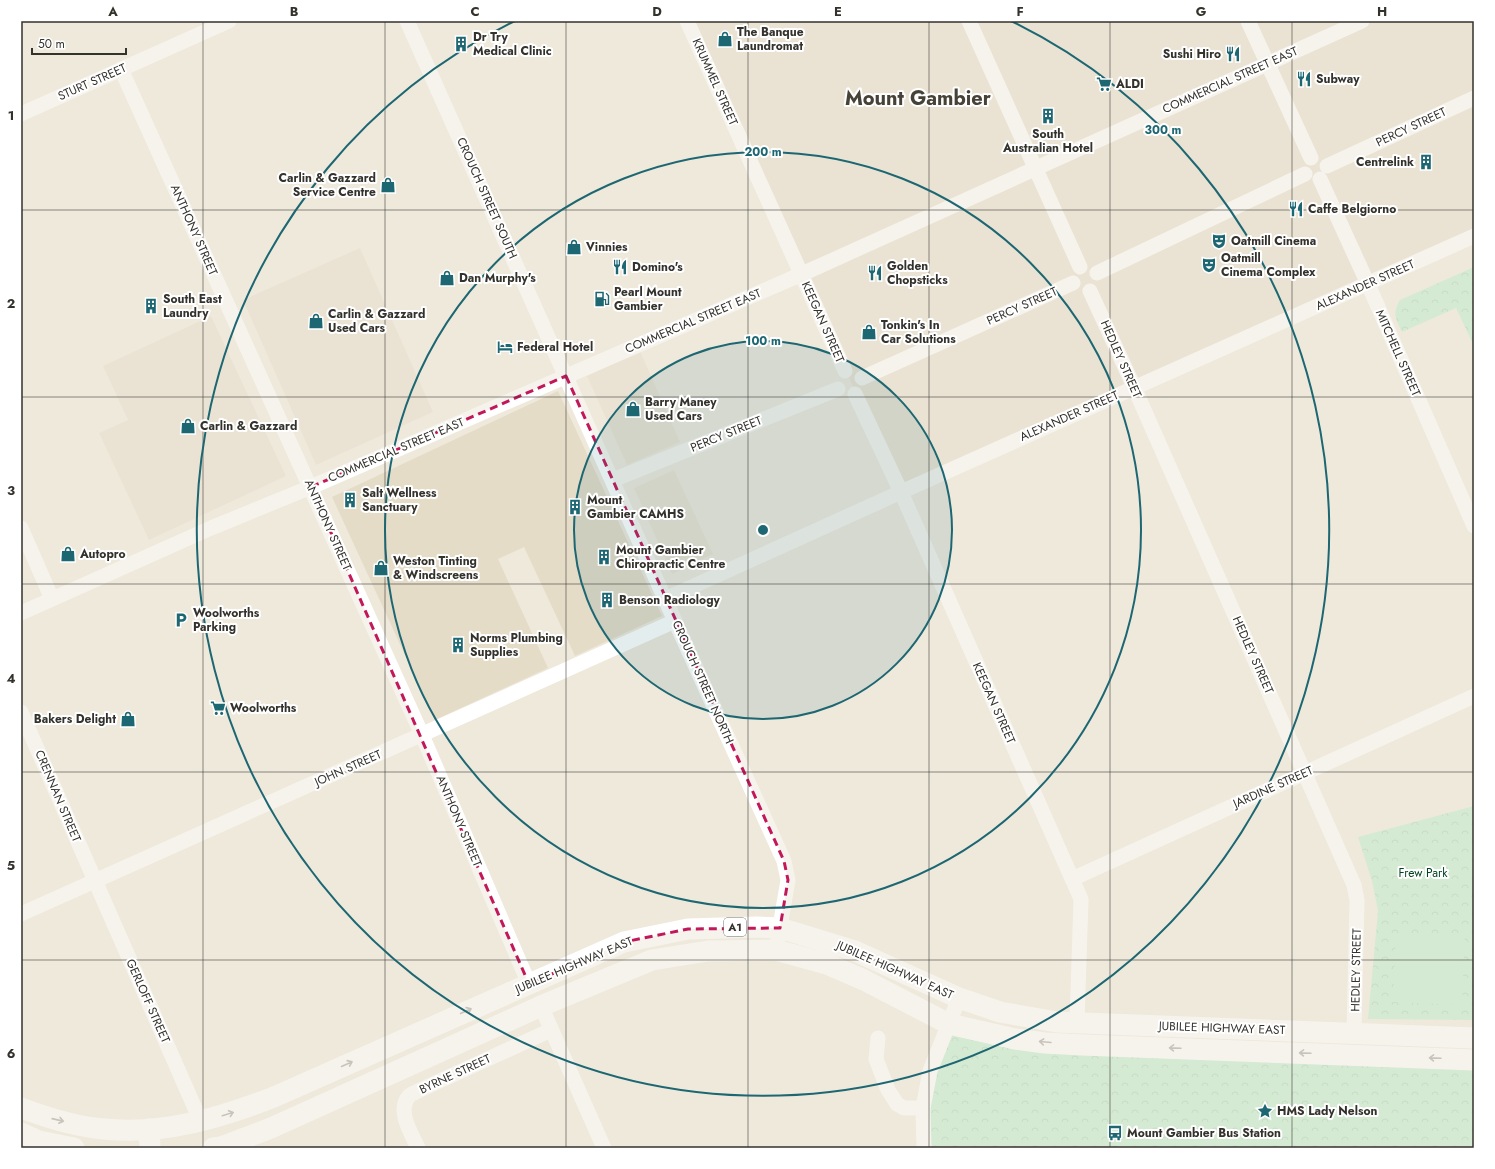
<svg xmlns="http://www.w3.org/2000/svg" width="1495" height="1169" font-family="Jost,sans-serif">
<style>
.built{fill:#e5dcc8}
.forest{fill:url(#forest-crowns)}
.pitch{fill:#b6eac5}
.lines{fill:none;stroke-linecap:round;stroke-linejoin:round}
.minor{stroke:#fff;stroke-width:15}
.highway{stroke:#fff;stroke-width:21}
.oneway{stroke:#9a9896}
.marked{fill:none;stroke:#c2185b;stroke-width:3;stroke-dasharray:8 5;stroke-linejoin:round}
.grid{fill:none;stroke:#34322d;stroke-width:1;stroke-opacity:0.55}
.ring{fill:none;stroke:#1d6773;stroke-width:2}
.labels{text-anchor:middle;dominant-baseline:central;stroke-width:4;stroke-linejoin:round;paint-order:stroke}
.shield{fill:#fff;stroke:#71706c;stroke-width:1}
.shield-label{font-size:11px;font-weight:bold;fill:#34322d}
.poi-label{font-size:12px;font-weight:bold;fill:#34322d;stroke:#fff;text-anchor:start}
.street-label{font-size:12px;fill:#34322d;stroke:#fff}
.park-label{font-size:12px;fill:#024422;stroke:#fff}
.town-label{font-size:20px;font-weight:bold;fill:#474238;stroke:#fff}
.centre{fill:#1d6773;stroke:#fff;stroke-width:2}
.ring-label{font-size:12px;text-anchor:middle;font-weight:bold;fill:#1d6773;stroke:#fff;stroke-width:4;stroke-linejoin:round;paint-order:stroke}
.neatline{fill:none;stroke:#34322d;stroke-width:1.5}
.grid-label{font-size:13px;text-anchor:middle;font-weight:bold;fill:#34322d}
</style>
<defs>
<pattern id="forest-crowns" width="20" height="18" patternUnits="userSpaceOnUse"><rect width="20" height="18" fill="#b6eac5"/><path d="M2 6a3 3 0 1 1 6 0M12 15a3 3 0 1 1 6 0" fill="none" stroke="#9dc9aa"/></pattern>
</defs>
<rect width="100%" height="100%" fill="#efe9dc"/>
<g class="built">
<path d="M687,21H1474V235L901,492Z"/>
<path d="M360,248L433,412L316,465L243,300Z"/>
<path d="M211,316L286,476L149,540L99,433L128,420L103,366Z"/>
<path d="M640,351L680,442L627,465L587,376Z"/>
<path d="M558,391L662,616L575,656L524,547L498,559L548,668L435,720L332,497Z"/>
<path d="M674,470L713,554L672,574L634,488Z"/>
</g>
<g class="forest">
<path d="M1474,267V346L1456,308L1402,332C1396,319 1392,314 1400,300Z"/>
<path d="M1474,806V1020L1368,1019L1378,911L1372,881L1358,837Z"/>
<path d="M950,1033L1474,1067V1148H930L928,1109L935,1069Z"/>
</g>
<path class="pitch" d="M1396,934L1465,937L1462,1005L1393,1002Z"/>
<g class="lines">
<g class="minor">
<path d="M407,21L665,599L784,861L788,880L776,950"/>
<path d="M687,21L845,371"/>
<path d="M969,21L1080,267"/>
<path d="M1248,21L1311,158"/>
<path d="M121,69L422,735L529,984"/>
<path d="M21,114L229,21"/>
<path d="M1327,166L1474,98"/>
<path d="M1320,179L1368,284L1474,526"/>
<path d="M1097,273L1305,174"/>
<path d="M1090,291L1134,387L1354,885L1357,900L1354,1033"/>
<path d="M862,378L1073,283"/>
<path d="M855,394L901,492L1081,899L1077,1023"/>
<path d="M613,480L838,389"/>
<path d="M21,528L52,599"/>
<path d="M665,599L901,492L1474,236"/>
<path d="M21,613L211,528L311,487L802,274L1362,21"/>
<path d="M21,712L201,1122"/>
<path d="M1072,879L1474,696"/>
<path d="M21,914L675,621"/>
<path d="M541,1006L604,1148"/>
<path d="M878,1038L876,1059L888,1090L897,1104L904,1108H923"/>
<path d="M418,1148C412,1134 396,1111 409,1096C411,1094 417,1092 420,1090L551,1030"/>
<path d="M924,1148L923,1108L930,1071L959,998"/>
</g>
<g class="highway">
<path d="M21,1108C48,1118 76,1127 104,1129C163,1135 220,1118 274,1097L624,942L688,929L757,927L780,928L855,951L959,998L1000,1012L1057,1022L1474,1038"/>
<path d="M149,1129L150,1148"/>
<path d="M21,1133L39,1141L74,1148"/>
<path d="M213,1148L221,1147L271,1128L541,1006L652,960L708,951L776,950L827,964L864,980L949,1024L1015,1039L1045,1043L1082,1045L1474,1060"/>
</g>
</g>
<defs><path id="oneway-shaft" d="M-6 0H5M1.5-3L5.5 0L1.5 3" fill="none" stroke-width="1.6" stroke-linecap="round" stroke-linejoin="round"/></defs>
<g class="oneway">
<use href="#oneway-shaft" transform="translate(466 1011) rotate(-24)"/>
<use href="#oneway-shaft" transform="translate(1045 1042) rotate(-175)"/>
<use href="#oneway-shaft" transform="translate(1175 1048) rotate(-178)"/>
<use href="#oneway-shaft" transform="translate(1305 1053) rotate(-178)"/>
<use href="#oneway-shaft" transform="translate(1435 1058) rotate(-178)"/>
<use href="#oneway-shaft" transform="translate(347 1064) rotate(-24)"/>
<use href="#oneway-shaft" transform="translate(228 1114) rotate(-17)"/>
<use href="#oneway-shaft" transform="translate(58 1120) rotate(13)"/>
</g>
<path d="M0 0H1495V1169H0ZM566,376L784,861L788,880L780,928L688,929L624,942L529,984L311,487Z" fill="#efe9dc" fill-opacity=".55" fill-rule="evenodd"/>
<path class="marked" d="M566,376L784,861L788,880L780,928L688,929L624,942L529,984L311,487Z"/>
<path class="grid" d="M203,21V1148M385,21V1148M566,21V1148M748,21V1148M929,21V1148M1110,21V1148M1292,21V1148M21,210H1474M21,397H1474M21,584H1474M21,772H1474M21,960H1474"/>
<circle cx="763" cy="530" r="189" fill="#1d6773" fill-opacity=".12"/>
<g class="ring">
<circle cx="763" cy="530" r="189"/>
<circle cx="763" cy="530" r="378"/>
<path d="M1011 21A566 566 0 1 1 515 21"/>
</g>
<defs>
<g id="shop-bare" transform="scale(1.2)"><path d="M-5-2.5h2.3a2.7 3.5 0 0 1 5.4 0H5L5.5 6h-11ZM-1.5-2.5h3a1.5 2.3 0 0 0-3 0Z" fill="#1d6773" stroke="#fff" stroke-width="2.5" paint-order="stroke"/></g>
<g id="building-bare" transform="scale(1.2)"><path d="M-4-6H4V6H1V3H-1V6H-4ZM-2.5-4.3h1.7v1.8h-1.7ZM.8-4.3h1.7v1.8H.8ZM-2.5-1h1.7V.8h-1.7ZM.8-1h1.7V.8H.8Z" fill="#1d6773" stroke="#fff" stroke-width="2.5" paint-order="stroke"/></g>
<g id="restaurant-bare" transform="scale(1.2)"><path d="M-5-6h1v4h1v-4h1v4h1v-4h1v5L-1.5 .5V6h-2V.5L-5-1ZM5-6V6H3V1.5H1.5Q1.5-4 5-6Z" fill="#1d6773" stroke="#fff" stroke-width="2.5" paint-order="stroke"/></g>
<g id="supermarket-bare" transform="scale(1.2)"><path d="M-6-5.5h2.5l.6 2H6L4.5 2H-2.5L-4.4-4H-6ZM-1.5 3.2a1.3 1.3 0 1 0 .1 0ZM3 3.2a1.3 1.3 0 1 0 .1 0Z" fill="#1d6773" stroke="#fff" stroke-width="2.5" paint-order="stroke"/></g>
<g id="theatre-bare" transform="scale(1.2)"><path d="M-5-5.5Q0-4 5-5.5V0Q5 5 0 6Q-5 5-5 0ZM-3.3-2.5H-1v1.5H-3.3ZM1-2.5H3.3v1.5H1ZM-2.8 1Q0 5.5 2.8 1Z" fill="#1d6773" stroke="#fff" stroke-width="2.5" paint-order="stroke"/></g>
<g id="fuel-bare" transform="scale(1.2)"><path d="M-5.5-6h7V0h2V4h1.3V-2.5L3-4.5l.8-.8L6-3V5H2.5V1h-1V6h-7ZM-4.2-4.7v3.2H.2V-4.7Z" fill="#1d6773" stroke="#fff" stroke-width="2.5" paint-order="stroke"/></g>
<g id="hotel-bare" transform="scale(1.2)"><path d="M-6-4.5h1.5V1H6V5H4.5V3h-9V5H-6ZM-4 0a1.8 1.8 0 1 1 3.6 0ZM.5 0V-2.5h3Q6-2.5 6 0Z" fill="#1d6773" stroke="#fff" stroke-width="2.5" paint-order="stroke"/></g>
<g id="parking-bare" transform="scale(1.2)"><path d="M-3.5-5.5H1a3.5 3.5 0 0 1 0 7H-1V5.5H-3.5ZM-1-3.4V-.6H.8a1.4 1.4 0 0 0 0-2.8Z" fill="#1d6773" stroke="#fff" stroke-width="2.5" paint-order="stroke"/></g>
<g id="sight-bare" transform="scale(1.2)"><path d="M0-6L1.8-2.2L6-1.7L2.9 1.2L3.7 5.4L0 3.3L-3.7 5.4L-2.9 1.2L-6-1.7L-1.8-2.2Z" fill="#1d6773" stroke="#fff" stroke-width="2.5" paint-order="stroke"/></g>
<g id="bus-bare" transform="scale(1.2)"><path d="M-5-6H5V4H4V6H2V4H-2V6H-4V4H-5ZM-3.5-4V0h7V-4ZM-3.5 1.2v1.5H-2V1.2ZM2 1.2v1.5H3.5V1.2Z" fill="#1d6773" stroke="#fff" stroke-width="2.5" paint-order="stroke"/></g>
</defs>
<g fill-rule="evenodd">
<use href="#shop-bare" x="725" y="39"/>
<use href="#building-bare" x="461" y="44"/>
<use href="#restaurant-bare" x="1233" y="54"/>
<use href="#restaurant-bare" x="1304" y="79"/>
<use href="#supermarket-bare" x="1104" y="84"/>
<use href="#building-bare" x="1048" y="116"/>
<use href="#building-bare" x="1426" y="162"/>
<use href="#shop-bare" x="388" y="185"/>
<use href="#restaurant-bare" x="1296" y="209"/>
<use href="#theatre-bare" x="1219" y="241"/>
<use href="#shop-bare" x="574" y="247"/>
<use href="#theatre-bare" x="1209" y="265"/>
<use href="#restaurant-bare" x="620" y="267"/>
<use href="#restaurant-bare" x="875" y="273"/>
<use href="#shop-bare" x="447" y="278"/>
<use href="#fuel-bare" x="602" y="299"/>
<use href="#building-bare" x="151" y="306"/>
<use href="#shop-bare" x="316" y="321"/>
<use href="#shop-bare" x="869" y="332"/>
<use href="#hotel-bare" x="505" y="347"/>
<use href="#shop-bare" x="633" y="409"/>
<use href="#shop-bare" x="188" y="426"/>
<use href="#building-bare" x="350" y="500"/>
<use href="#building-bare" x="575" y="507"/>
<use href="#shop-bare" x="68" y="554"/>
<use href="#building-bare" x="604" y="557"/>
<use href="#shop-bare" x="381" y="568"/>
<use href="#building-bare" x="607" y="600"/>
<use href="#parking-bare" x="181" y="620"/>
<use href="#building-bare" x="458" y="645"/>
<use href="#supermarket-bare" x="218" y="708"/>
<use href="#shop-bare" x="128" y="719"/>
<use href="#sight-bare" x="1265" y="1111"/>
<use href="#bus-bare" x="1115" y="1133"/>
</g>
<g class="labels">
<rect class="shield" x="724" y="918" width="22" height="18" rx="3"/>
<g class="shield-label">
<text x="735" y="927">A1</text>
</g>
<g class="poi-label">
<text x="737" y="32">The Banque<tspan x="737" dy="14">Laundromat</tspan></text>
<text x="473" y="37">Dr Try<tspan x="473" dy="14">Medical Clinic</tspan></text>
<text x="1221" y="54" text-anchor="end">Sushi Hiro</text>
<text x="1316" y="79">Subway</text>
<text x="1116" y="84">ALDI</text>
<text x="1048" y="134" text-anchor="middle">South<tspan x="1048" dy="14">Australian Hotel</tspan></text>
<text x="1414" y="162" text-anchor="end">Centrelink</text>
<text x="376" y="178" text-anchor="end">Carlin &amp; Gazzard<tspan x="376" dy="14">Service Centre</tspan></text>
<text x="1308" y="209">Caffe Belgiorno</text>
<text x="1231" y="241">Oatmill Cinema</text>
<text x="586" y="247">Vinnies</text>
<text x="1221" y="258">Oatmill<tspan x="1221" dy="14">Cinema Complex</tspan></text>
<text x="887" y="266">Golden<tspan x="887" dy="14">Chopsticks</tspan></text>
<text x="632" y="267">Domino's</text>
<text x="459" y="278">Dan Murphy's</text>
<text x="614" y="292">Pearl Mount<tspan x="614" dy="14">Gambier</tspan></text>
<text x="163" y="299">South East<tspan x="163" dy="14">Laundry</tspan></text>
<text x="328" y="314">Carlin &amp; Gazzard<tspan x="328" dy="14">Used Cars</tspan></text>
<text x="881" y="325">Tonkin's In<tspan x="881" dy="14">Car Solutions</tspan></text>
<text x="517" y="347">Federal Hotel</text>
<text x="645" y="402">Barry Maney<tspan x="645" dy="14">Used Cars</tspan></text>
<text x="200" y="426">Carlin &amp; Gazzard</text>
<text x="362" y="493">Salt Wellness<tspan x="362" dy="14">Sanctuary</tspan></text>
<text x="587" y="500">Mount<tspan x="587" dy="14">Gambier CAMHS</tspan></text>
<text x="616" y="550">Mount Gambier<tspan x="616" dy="14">Chiropractic Centre</tspan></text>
<text x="80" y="554">Autopro</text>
<text x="393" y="561">Weston Tinting<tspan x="393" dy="14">&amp; Windscreens</tspan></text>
<text x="619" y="600">Benson Radiology</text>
<text x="193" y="613">Woolworths<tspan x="193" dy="14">Parking</tspan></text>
<text x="470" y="638">Norms Plumbing<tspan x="470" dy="14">Supplies</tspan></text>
<text x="230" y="708">Woolworths</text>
<text x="116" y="719" text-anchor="end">Bakers Delight</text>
<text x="1277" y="1111">HMS Lady Nelson</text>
<text x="1127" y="1133">Mount Gambier Bus Station</text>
</g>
<g class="street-label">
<text transform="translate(1230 80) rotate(-24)">COMMERCIAL STREET EAST</text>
<text transform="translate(92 82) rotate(-24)">STURT STREET</text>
<text transform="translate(715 82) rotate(66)">KRUMMEL STREET</text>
<text transform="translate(1411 127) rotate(-25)">PERCY STREET</text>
<text transform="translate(487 198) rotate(66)">CROUCH STREET SOUTH</text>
<text transform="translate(194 230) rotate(66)">ANTHONY STREET</text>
<text transform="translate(1365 285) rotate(-24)">ALEXANDER STREET</text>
<text transform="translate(1022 306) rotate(-24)">PERCY STREET</text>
<text transform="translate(693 321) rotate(-23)">COMMERCIAL STREET EAST</text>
<text transform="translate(823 322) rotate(66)">KEEGAN STREET</text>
<text transform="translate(1398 353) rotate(66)">MITCHELL STREET</text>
<text transform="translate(1121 359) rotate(66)">HEDLEY STREET</text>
<text transform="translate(1069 416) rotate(-24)">ALEXANDER STREET</text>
<text transform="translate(726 434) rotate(-22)">PERCY STREET</text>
<text transform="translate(396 450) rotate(-23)">COMMERCIAL STREET EAST</text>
<text transform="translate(328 525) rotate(66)">ANTHONY STREET</text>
<text transform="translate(1253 655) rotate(66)">HEDLEY STREET</text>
<text transform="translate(703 682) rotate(66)">CROUCH STREET NORTH</text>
<text transform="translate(994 703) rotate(66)">KEEGAN STREET</text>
<text transform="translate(348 768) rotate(-24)">JOHN STREET</text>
<text transform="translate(1273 787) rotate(-24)">JARDINE STREET</text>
<text transform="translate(58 796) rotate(67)">CRENNAN STREET</text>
<text transform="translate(459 821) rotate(67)">ANTHONY STREET</text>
<text transform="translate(574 965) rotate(-23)">JUBILEE HIGHWAY EAST</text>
<text transform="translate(895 970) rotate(24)">JUBILEE HIGHWAY EAST</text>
<text transform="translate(1356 970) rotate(-89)">HEDLEY STREET</text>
<text transform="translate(148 1001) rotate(66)">GERLOFF STREET</text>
<text transform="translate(1222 1028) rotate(2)">JUBILEE HIGHWAY EAST</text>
<text transform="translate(455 1074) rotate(-25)">BYRNE STREET</text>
</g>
<g class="park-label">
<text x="1423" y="873">Frew Park</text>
</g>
<g class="town-label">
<text x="918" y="98">Mount Gambier</text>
</g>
</g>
<circle cx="763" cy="530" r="6" class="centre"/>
<g class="ring-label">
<text x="1163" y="134">300 m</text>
<text x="763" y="156">200 m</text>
<text x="763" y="345">100 m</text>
</g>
<rect width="1495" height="1169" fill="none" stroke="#ffffff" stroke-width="44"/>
<path d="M32 48v6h94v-6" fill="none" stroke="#34322d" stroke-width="2"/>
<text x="38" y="48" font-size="12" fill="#34322d" stroke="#ffffff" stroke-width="3" paint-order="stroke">50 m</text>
<rect x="22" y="22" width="1451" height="1125" class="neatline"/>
<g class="grid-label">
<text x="113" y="16">A</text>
<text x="294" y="16">B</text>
<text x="475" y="16">C</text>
<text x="657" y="16">D</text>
<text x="838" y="16">E</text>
<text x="1020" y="16">F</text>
<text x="1201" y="16">G</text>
<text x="1382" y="16">H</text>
<text x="11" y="120">1</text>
<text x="11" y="308">2</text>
<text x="11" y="495">3</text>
<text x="11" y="683">4</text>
<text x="11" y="870">5</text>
<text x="11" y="1058">6</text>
</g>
</svg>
